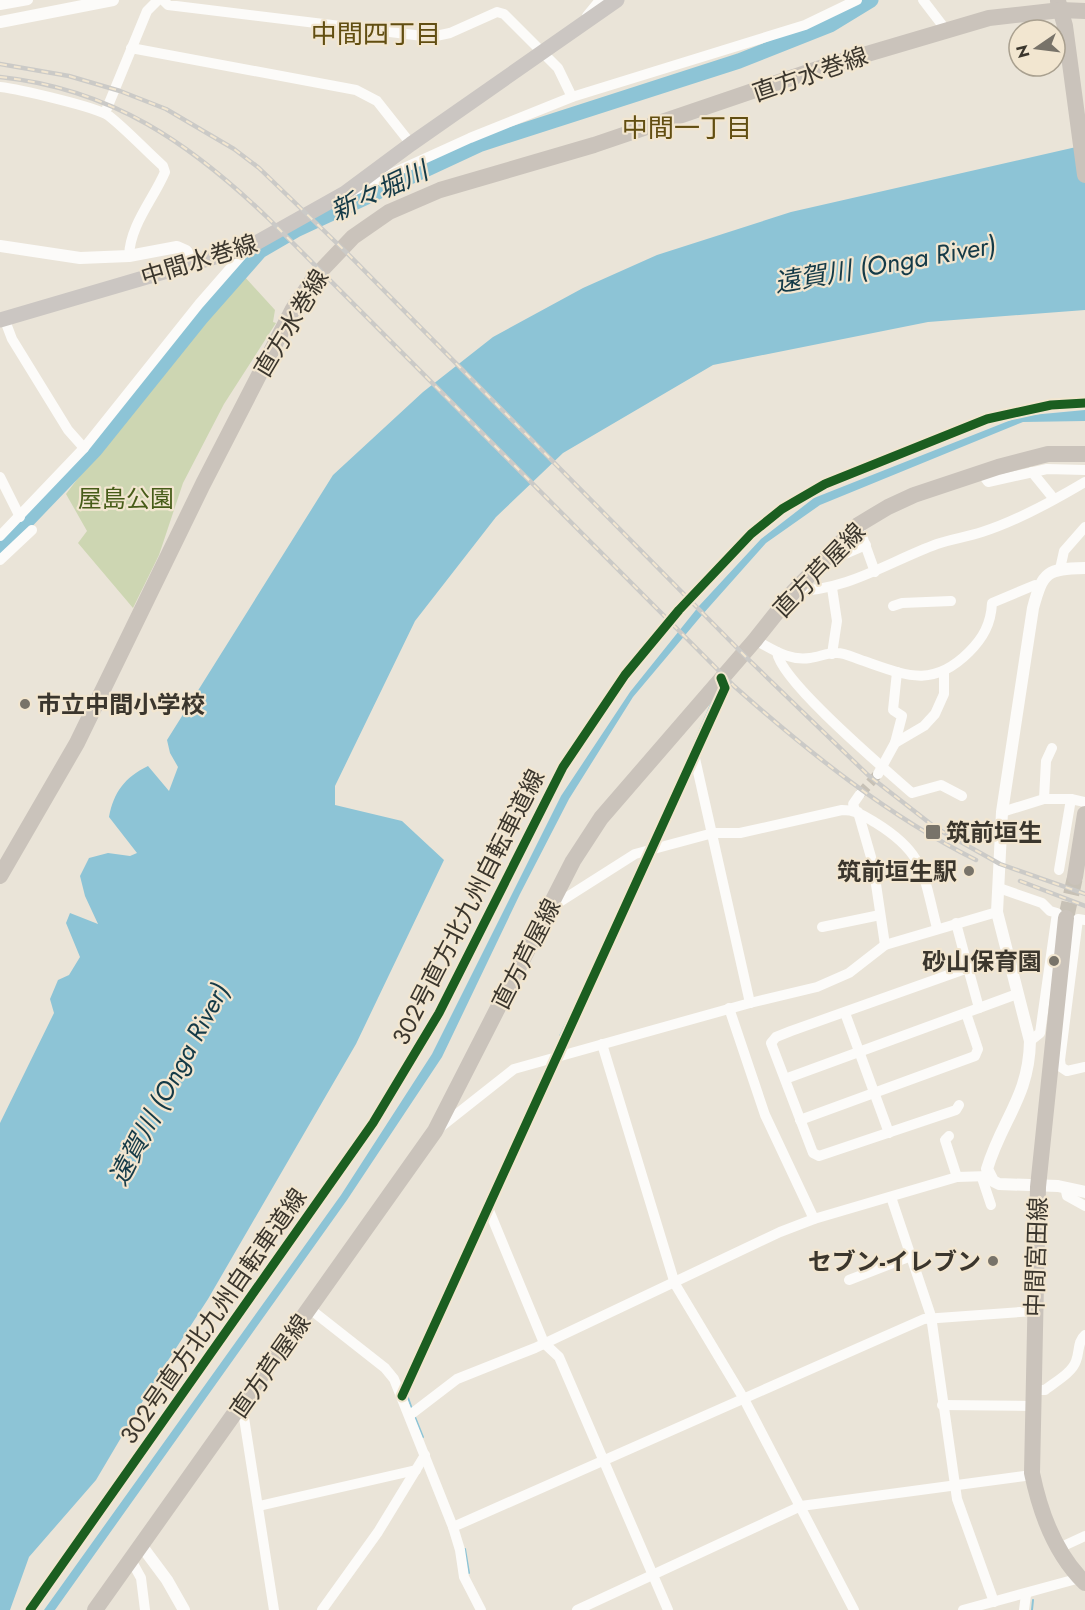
<svg xmlns="http://www.w3.org/2000/svg" width="1085" height="1610" font-family="Jost,'Noto Sans JP',sans-serif">
<style>
.green{fill:#cdd6b2}
.water{fill:#8dc4d6}
.lines{fill:none;stroke-linecap:round;stroke-linejoin:round}
.stream{stroke:#8dc4d6;stroke-width:2}
.river{stroke:#8dc4d6;stroke-width:15}
.minor-tunnel{stroke:#c7c1b6;stroke-width:10;stroke-dasharray:10 5;stroke-linecap:butt}
.primary-tunnel{stroke:#c7c1b6;stroke-width:16;stroke-dasharray:16 8;stroke-linecap:butt}
.minor{stroke:#fcfbf9;stroke-width:10}
.tertiary{stroke:#fcfbf9;stroke-width:12}
.secondary{stroke:#cbc6c2;stroke-width:15}
.primary{stroke:#cac3bb;stroke-width:16}
.rail-casing{stroke:#cbcac7;stroke-width:4.5}
.rail{stroke:#f2e6d0;stroke-width:2;stroke-dasharray:7;stroke-linecap:butt}
.cycleway-casing{stroke:#f2e6d0;stroke-width:13}
.cycleway{stroke:#1b5e20;stroke-width:9}
.poi-dot{fill:#787369;stroke:#f2e6d0;stroke-width:2}
.labels{text-anchor:middle;dominant-baseline:central;stroke-width:4.5;stroke-linejoin:round;paint-order:stroke}
.street-label{font-size:24px;fill:#3b362d;stroke:#f2e6d0}
.park-label{font-size:24px;fill:#475c18;stroke:#f2e6d0}
.poi-label{font-size:24px;font-weight:bold;fill:#3b362d;stroke:#f2e6d0;text-anchor:end}
.neighbourhood-label{font-size:26px;fill:#624e11;stroke:#f2e6d0}
.water-label{font-size:26px;font-style:italic;fill:#143a47;stroke:#f2e6d0}
</style>
<rect width="100%" height="100%" fill="#eae4d8"/>
<path class="green" d="M244,276L275,310L273,322L276,323L224,404L183,483L159,555L133,608L78,543L87,531L66,494L147,387Z"/>
<g class="water">
<path d="M1085,145V310L928,322L713,365L563,453L496,517L415,621L335,786V805L402,821L444,860L356,1044L208,1299L154,1382L96,1480L29,1557L10,1610H0V1123L54,1013L50,999L58,980L69,975L80,957L66,923L70,913L98,924L85,896L80,876L89,858L108,853L130,856L137,853L109,817C114,792 124,778 148,766L169,791L178,767L170,753L167,740L333,475L423,392L493,337L583,288L657,255L791,212Z"/>
<path d="M1085,410V421L1023,422L820,505L766,543L702,615L633,697L569,799L520,894L442,1057L347,1200L55,1610H44L341,1195L432,1054L561,796L630,692L699,606L761,539L814,498L1021,416Z"/>
</g>
<g class="lines">
<g class="stream">
<path d="M690,753L713,700"/>
<path d="M560,1036L577,1001"/>
<path d="M407,1395L412,1409"/>
<path d="M415,1417L423,1437"/>
<path d="M465,1549L469,1573"/>
<path d="M1032,1610L1033,1600"/>
</g>
<path class="river" d="M0,549L95,450L201,318L260,251L296,230L481,144L739,61L830,25L871,0"/>
<path class="minor-tunnel" d="M860,794L878,774"/>
<path class="primary-tunnel" d="M1066,918L1075,877"/>
<g class="minor">
<path d="M163,0L168,5L431,37L450,33L497,12L504,14L558,68L572,97"/>
<path d="M923,0L946,30"/>
<path d="M0,5L28,0"/>
<path d="M587,16L600,0"/>
<path d="M131,48L356,90L377,101L411,144"/>
<path d="M0,87C18,89 97,107 109,116C128,131 144,149 163,166L165,172C153,200 130,225 129,256"/>
<path d="M105,113L147,11L158,0"/>
<path d="M351,192L470,138L572,97L805,25L857,0"/>
<path d="M4,318L12,339L68,430L84,448"/>
<path d="M981,472L988,482L1047,469L1085,470"/>
<path d="M1032,472L1054,499"/>
<path d="M0,477L20,517"/>
<path d="M858,525L875,572"/>
<path d="M0,536L84,448L199,304L248,248"/>
<path d="M0,560L32,530"/>
<path d="M831,560L866,545"/>
<path d="M1060,569L1064,551L1085,527"/>
<path d="M832,588L837,621L832,654"/>
<path d="M794,591C847,591 888,562 937,544C951,539 967,537 982,532C1017,521 1053,501 1085,482"/>
<path d="M893,606L902,603L951,601"/>
<path d="M755,640C774,650 788,661 810,658C819,657 829,652 837,653C846,653 856,659 864,661C907,676 933,688 969,652C983,638 991,624 992,603L1035,585L1039,586"/>
<path d="M777,652C780,681 886,770 912,793L941,785L962,796"/>
<path d="M895,743L902,716L893,710L897,672"/>
<path d="M694,754L750,1003"/>
<path d="M878,774L895,743L924,726L935,714L944,694V673"/>
<path d="M1044,799L1046,761L1052,748"/>
<path d="M855,810L853,804L860,794"/>
<path d="M858,812L873,864L885,945"/>
<path d="M1002,812L1044,799H1071L1085,802"/>
<path d="M1059,870L1071,799"/>
<path d="M999,888L1042,903L1050,911L1057,913L1040,1033L1030,1041"/>
<path d="M550,908L635,854L713,833H740L842,810C857,810 864,816 876,823C926,854 923,875 937,928"/>
<path d="M1085,920L1078,919L1060,1060L1061,1067L1067,1071L1085,1067"/>
<path d="M956,923L968,968L1007,953"/>
<path d="M822,927L880,915"/>
<path d="M729,1008L765,1115L814,1219"/>
<path d="M979,1008L1017,994"/>
<path d="M845,1013L889,1133"/>
<path d="M602,1044L675,1284L744,1399L854,1610"/>
<path d="M785,1079L979,1008L968,968L791,1031L776,1037L771,1043L813,1153L819,1156L956,1110L959,1105"/>
<path d="M800,1120L975,1056L978,1049L966,1013"/>
<path d="M438,1129L514,1069L750,1003L817,987L849,973L885,945L997,912"/>
<path d="M949,1136L945,1140L957,1177"/>
<path d="M982,1178L991,1205"/>
<path d="M1065,1187L1067,1196L1085,1206"/>
<path d="M891,1197L931,1316L957,1499L994,1602"/>
<path d="M488,1208L544,1343L559,1357L668,1610"/>
<path d="M849,1280L911,1256"/>
<path d="M310,1309L385,1368L394,1379L453,1527L460,1550L464,1577L481,1610"/>
<path d="M1032,1390H1045C1055,1382 1072,1373 1076,1361C1080,1351 1077,1342 1085,1335"/>
<path d="M402,1396L725,688L721,678"/>
<path d="M242,1405L274,1610"/>
<path d="M942,1405L1031,1406"/>
<path d="M410,1415L457,1379L535,1348L780,1232L814,1219L957,1177L989,1176"/>
<path d="M259,1506L416,1470"/>
<path d="M453,1527L924,1319L1034,1311"/>
<path d="M1059,1548L1085,1536"/>
<path d="M131,1560L141,1578L145,1610"/>
<path d="M322,1610L378,1532L425,1455"/>
<path d="M577,1610L801,1506L1032,1475"/>
<path d="M963,1610L1080,1578"/>
<path d="M1024,1610L1026,1595"/>
</g>
<g class="tertiary">
<path d="M0,22L113,0"/>
<path d="M0,246L80,258L129,256L177,247L186,251L195,262"/>
<path d="M1085,568C1047,569 1043,571 1033,608L1002,812L997,912L1030,1041C1029,1097 1002,1119 987,1169L993,1181L999,1184L1058,1186L1085,1192"/>
<path d="M141,1545L167,1580L184,1610"/>
</g>
<path class="secondary" d="M0,320L249,247L345,193L411,144L617,0"/>
<g class="primary">
<path d="M1058,1L1065,26L1085,175"/>
<path d="M0,876L77,743L203,484L293,309L314,278L353,237L389,212L440,190L594,145L823,67L989,18L1061,10L1085,11"/>
<path d="M1075,877L1085,814"/>
<path d="M1066,918L1038,1187L1032,1473C1040,1512 1055,1554 1085,1583"/>
<path d="M95,1610L435,1131L573,861L601,818L755,640L794,591L858,525L888,507L914,495L998,467L1048,454H1085"/>
</g>
<g class="rail-casing">
<g id="rail">
<path d="M0,64L69,76L120,91L166,109L234,149L259,168L346,252L748,659L868,775L936,828L1000,864L1085,894"/>
<path d="M0,77C112,89 190,143 269,219L734,686C807,751 888,816 976,860"/>
<path d="M1020,881L1085,906"/>
</g>
</g>
<use href="#rail" class="rail"/>
<g class="cycleway-casing">
<g id="cycleway">
<path d="M402,1396L725,688L721,678"/>
<path d="M30,1610L373,1123L439,1013L563,767L625,675L679,610L751,534L782,509L825,484L987,419L1051,405L1085,403"/>
</g>
</g>
<use href="#cycleway" class="cycleway"/>
</g>
<g class="poi-dot">
<circle cx="25" cy="704" r="6"/>
<rect x="925" y="824" width="16" height="16" rx="3"/>
<circle cx="969" cy="871" r="6"/>
<circle cx="1054" cy="961" r="6"/>
<circle cx="993" cy="1261" r="6"/>
</g>
<g class="labels">
<g class="street-label">
<text transform="translate(810 74) rotate(-19)">直方水巻線</text>
<text transform="translate(199 260) rotate(-17)">中間水巻線</text>
<text transform="translate(291 323) rotate(-59)">直方水巻線</text>
<text transform="translate(819 570) rotate(-46)">直方芦屋線</text>
<text transform="translate(468 907) rotate(-63)">302号直方北九州自転車道線</text>
<text transform="translate(526 954) rotate(-63)">直方芦屋線</text>
<text transform="translate(1036 1257) rotate(-88)">中間宮田線</text>
<text transform="translate(213 1316) rotate(-55)">302号直方北九州自転車道線</text>
<text transform="translate(270 1366) rotate(-55)">直方芦屋線</text>
</g>
<g class="park-label">
<text x="126" y="498">屋島公園</text>
</g>
<g class="poi-label">
<text x="37" y="704" text-anchor="start">市立中間小学校</text>
<text x="946" y="832" text-anchor="start">筑前垣生</text>
<text x="957" y="871">筑前垣生駅</text>
<text x="1042" y="961">砂山保育園</text>
<text x="981" y="1261">セブン-イレブン</text>
</g>
<g class="neighbourhood-label">
<text x="376" y="34">中間四丁目</text>
<text x="687" y="128">中間一丁目</text>
</g>
<g class="water-label">
<text transform="translate(379 191) rotate(-25)">新々堀川</text>
<text transform="translate(885 264) rotate(-10)">遠賀川 (Onga River)</text>
<text transform="translate(169 1084) rotate(-62)">遠賀川 (Onga River)</text>
</g>
</g>
<g transform="translate(1037 48) rotate(256)"><circle r="28" fill="#f2e6d0" stroke="#a9a08f" stroke-width="1.5"/>
<path d="M0-4.5L10 22L0 15L-10 22Z" fill="#787369"/>
<text y="-9" font-size="16" font-weight="bold" text-anchor="middle" fill="#3b362d">N</text>
</g>
</svg>
